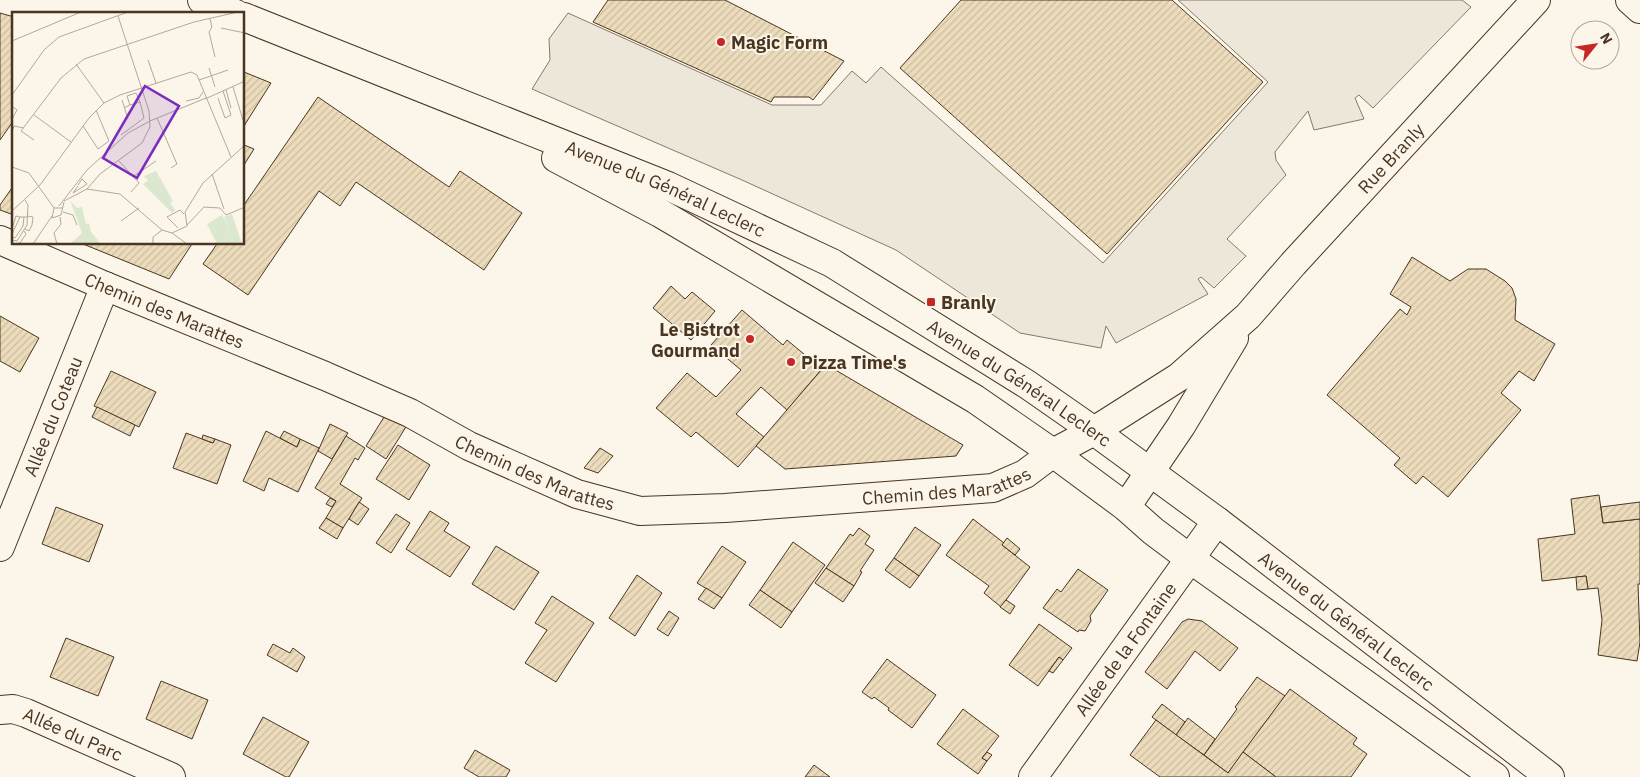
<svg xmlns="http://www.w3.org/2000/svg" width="1640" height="777" font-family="'IBM Plex Sans',sans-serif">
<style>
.parking{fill:#ede7d9;stroke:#887966}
.building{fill:url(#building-hatch);stroke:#4a3520}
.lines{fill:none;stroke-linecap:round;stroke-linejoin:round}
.minor-casing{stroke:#4a3520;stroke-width:30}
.secondary-casing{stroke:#4a3520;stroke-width:30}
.minor{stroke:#fbf6e9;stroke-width:28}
.secondary{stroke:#fbf6e9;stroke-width:28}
.poi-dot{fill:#c62828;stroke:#fbf6e9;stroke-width:2}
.labels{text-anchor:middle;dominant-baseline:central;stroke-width:4;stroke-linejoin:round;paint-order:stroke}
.poi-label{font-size:18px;font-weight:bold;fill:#4a3520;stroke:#fbf6e9;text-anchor:start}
.street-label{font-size:18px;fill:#4a3520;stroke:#fbf6e9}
.inset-road{fill:none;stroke:#b4a999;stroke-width:1}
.view{fill:#7b2cbf;fill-opacity:0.15;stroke:#7b2cbf;stroke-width:2.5}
.inset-edge{fill:none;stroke:#4a3520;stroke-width:2.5}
</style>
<defs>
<pattern id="building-hatch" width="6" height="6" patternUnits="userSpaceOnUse" patternTransform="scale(1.25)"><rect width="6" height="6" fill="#ecdcbc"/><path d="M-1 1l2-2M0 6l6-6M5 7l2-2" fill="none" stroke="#ccbda1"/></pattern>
</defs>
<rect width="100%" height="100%" fill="#fbf6e9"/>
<path class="parking" d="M1178,0H1462L1471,7L1373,108L1359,95L1355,98L1364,119L1314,130L1308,111L1275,152L1276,160L1286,175L1227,239L1246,256L1214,288L1201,277L1198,279L1208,294L1116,343L1106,326L1101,348L1020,333L896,250L742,180L532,89L550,60L549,39L568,13L772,105H821L852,71L866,83L881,67L1103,263L1268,82Z"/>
<g class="building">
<path d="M608,0H725L844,61L813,100L809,97H774L771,102L593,22Z"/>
<path d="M961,0H1172L1263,82L1107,254L900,68Z"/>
<path d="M0,13L14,17V120L0,140Z"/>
<path d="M244,72L271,83L244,126Z"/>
<path d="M318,97L449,187L460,171L522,213L484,270L356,182L340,206L319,191L248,295L203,264L217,244H244V205Z"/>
<path d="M244,145L254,149L244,165Z"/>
<path d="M14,185V215L0,210V205Z"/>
<path d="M83,244H192L169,279Z"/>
<path d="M1412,257L1450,281L1468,269H1486L1505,281L1512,288L1516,299L1515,320L1555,344L1534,381L1519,371L1501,393L1521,410L1448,497L1423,476L1416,484L1394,465L1400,458L1327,395L1400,309L1407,315L1411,307L1390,294Z"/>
<path d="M671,286L685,299L692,292L715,311L691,340L653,308Z"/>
<path d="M742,310L783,345L787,340L822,369L787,410L761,387L736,414L764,437L738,467L696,432L691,437L656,408L687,373L716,397L741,370L711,345Z"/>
<path d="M0,316L39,338L20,372L0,361Z"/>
<path d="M827,365L963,445L956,456L785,469L756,446L822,369Z"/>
<path d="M111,371L156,392L139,427L94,406Z"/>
<path d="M97,407L135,425L130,436L92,417Z"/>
<path d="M389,409L409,422L386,459L366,446Z"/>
<path d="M330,424L348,433L332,459L318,451Z"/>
<path d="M266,431L297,447L300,439L319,448L298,492L269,478L264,491L243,481Z"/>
<path d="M284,431L300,439L297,447L280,438Z"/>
<path d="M186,433L213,443L215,439L231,445L217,484L173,468Z"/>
<path d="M203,435L215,439L213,443L202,439Z"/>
<path d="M346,436L365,448L358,460L355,458L340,484L362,498L343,528L326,518L336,501L315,488Z"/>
<path d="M398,445L430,465L409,500L376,479Z"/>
<path d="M600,448L613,456L598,473L584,468Z"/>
<path d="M1599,495L1603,523L1640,519V584H1638L1640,642L1637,661L1598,655L1602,620L1598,588L1588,589L1586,576L1542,581L1538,539L1575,534L1571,499Z"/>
<path d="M330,498L336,501L332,507L326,504Z"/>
<path d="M359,502L369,509L358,525L349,519Z"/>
<path d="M1640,502V519L1603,523L1601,507Z"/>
<path d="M56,507L103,525L89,562L42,544Z"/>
<path d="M430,511L449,523L444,531L470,547L450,577L406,549Z"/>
<path d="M396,514L410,523L391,553L376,543Z"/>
<path d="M326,518L343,528L337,539L319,528Z"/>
<path d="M973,519L1004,543L1002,545L1030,567L1001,607L984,593L989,586L946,555Z"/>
<path d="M915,527L941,545L919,576L894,558Z"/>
<path d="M859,528L870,536L865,544L874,550L860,571L862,572L854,586L826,568L850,534L853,536Z"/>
<path d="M1007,538L1020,549L1015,555L1002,545Z"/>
<path d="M793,542L825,565L792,612L760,590Z"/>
<path d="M496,546L539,572L514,610L472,584Z"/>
<path d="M722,546L746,562L722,598L697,583Z"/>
<path d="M894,558L919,576L910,588L885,570Z"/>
<path d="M826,568L854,586L843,602L815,583Z"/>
<path d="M1078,569L1108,590L1090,616L1091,621L1085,631L1079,630L1078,632L1043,608L1057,589L1061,592Z"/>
<path d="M637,575L662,593L635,636L609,618Z"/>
<path d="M1586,576L1588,589L1577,590L1576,577Z"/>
<path d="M706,588L722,598L714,609L698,599Z"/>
<path d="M760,590L792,612L781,628L749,605Z"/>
<path d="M552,596L594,623L556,682L525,663L547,630L535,623Z"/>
<path d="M1006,600L1015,606L1010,614L1000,607Z"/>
<path d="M669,611L679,618L668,636L657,629Z"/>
<path d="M1188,619L1202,621L1238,648L1220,671L1195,651L1167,689L1145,672L1182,622Z"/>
<path d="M1039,624L1072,648L1063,660L1059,657L1038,686L1009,665Z"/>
<path d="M66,638L114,657L98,696L50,677Z"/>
<path d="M273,644L290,653L293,648L305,657L297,672L267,655Z"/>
<path d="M1059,657L1063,660L1053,673L1049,671Z"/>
<path d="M887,659L936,695L912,728L888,710L889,708L874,697L872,699L862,692Z"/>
<path d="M1257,677L1285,696L1228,773L1204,755L1237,709L1235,707Z"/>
<path d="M161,681L208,700L192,739L146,719Z"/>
<path d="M1290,689L1357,738L1353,744L1367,754L1351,777H1276L1243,752Z"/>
<path d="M1162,704L1185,722L1176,735L1152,717Z"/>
<path d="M963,709L999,736L982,758L987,761L978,774L937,744Z"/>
<path d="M263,717L309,742L289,777H286L243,754Z"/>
<path d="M1188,718L1215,739L1204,755L1176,735Z"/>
<path d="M1156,720L1228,773L1243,752L1276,777H1160L1130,755Z"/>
<path d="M475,750L510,770L506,777H479L464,768Z"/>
<path d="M987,752L992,755L987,761L982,758Z"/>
<path d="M814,765L830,777H805Z"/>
</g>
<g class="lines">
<g class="minor-casing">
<g id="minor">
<path d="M1630,0L1640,9"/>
<path id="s1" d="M0,240L105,286L325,376L410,413L469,446L577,494L640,511L725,508L993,488L1025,474L1053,453L1094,431L1179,377L1248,316L1293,264L1536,0"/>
<path d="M1126,507L1181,426L1234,338"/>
<path id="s2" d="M0,547L105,286"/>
<path id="s3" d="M0,710L13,709L26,713L171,777"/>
<path id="s4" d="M1033,777L1217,521"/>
</g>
</g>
<g class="secondary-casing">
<g id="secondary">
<path d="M202,0L236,14"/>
<path id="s5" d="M244,17L668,186L832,263L1028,385L1094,431L1217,521L1550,777"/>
<path d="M556,158L660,213L975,399L1053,453L1126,507L1153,531L1189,558L1495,777"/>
</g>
</g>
<use href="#minor" class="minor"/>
<use href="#secondary" class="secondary"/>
</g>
<g class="poi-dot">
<circle cx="721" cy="42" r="5"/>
<rect x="926" y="297" width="10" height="10" rx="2.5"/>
<circle cx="750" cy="339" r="5"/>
<circle cx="791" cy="362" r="5"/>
</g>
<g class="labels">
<g class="poi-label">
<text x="731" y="42">Magic Form</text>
<text x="941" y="302">Branly</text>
<text x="740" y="329" text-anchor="end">Le Bistrot<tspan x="740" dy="21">Gourmand</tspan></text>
<text x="801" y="362">Pizza Time's</text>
</g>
<g class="street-label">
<text stroke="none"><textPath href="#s1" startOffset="1572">Rue Branly</textPath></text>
<text stroke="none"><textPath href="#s5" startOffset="455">Avenue du Général Leclerc</textPath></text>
<text stroke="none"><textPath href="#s1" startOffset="179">Chemin des Marattes</textPath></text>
<text stroke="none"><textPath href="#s5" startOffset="860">Avenue du Général Leclerc</textPath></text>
<text stroke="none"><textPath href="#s2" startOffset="141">Allée du Coteau</textPath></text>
<text stroke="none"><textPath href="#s1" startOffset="584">Chemin des Marattes</textPath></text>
<text stroke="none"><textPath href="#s1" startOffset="1004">Chemin des Marattes</textPath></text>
<text stroke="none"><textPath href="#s5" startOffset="1265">Avenue du Général Leclerc</textPath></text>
<text stroke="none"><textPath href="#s4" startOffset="158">Allée de la Fontaine</textPath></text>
<text stroke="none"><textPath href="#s3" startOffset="78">Allée du Parc</textPath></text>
</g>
</g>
<g transform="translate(12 12)">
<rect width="232" height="232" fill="#fbf6e9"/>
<path d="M144,159L161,189L158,191L163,198L160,201L131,172L136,169L132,164ZM58,188L65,196L70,195L74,212L77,211L79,220L89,232H58L70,221Z" fill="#dce7d0"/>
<path d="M220,202L230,232H223L212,205Z" fill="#dce7d0"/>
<path d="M210,203L219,221L223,232H205L195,212Z" fill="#dce7d0"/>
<path class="inset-road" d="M198,7L200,15L197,20L203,45M209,16L233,21M0,29L69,0M136,48L144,71M64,52L92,91M197,56L203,75M187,68L216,58M221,75L231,108M214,78L219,96M0,83L32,38L47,25L116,0M115,84L124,81L128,90M206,86L213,106L219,103L211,79M193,87L233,69M110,88L116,107M174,89L187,86L191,80M0,94L5,98L0,107M112,96L118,93L115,84M22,103L59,130M145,106L165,152L159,156M71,114L86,137L97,129L84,98M0,120L2,114L12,116M109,123L132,106L128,90L118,93M22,128L9,119L49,66L72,47L182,10L226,0M107,149L127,171L119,180M0,155L17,161L42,196M200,162L212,197M122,164L144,149M66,173L70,167L75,172L61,181L66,174M75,177L88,162L130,131L138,115L137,99L106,4M52,189L75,177L108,182L150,218M47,194L75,158L116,121L138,109L194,86M51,196H42L40,206L49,203L52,190M0,199L28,173L77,106L92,91L108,83L179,60L185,63L219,145M51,200L61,203L65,213M109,209L127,196M175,213L192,195L208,196L214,203L233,195M166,216L155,205L168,198L172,202M0,217L4,204L8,205M13,217L17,219L20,213L21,205L15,204M150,218L160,221L175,232M160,221L175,214L173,200L191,171L233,133M0,222L8,205H12M0,225L3,226L11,214L12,205H15M0,228L5,229L15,213L16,193L13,188M1,232L8,231L14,222L12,219M21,232L40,204M45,232L42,221L49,212L48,205M141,232V225L150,218"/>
<path class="view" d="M133,74L167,94L125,166L91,146Z"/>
<rect width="232" height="232" class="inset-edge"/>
</g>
<g transform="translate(1595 45) rotate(60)"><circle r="24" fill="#fbf6e9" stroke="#b4a999"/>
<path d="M0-4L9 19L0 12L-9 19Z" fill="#c62828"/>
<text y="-8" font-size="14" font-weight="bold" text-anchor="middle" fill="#4a3520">N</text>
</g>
</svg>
